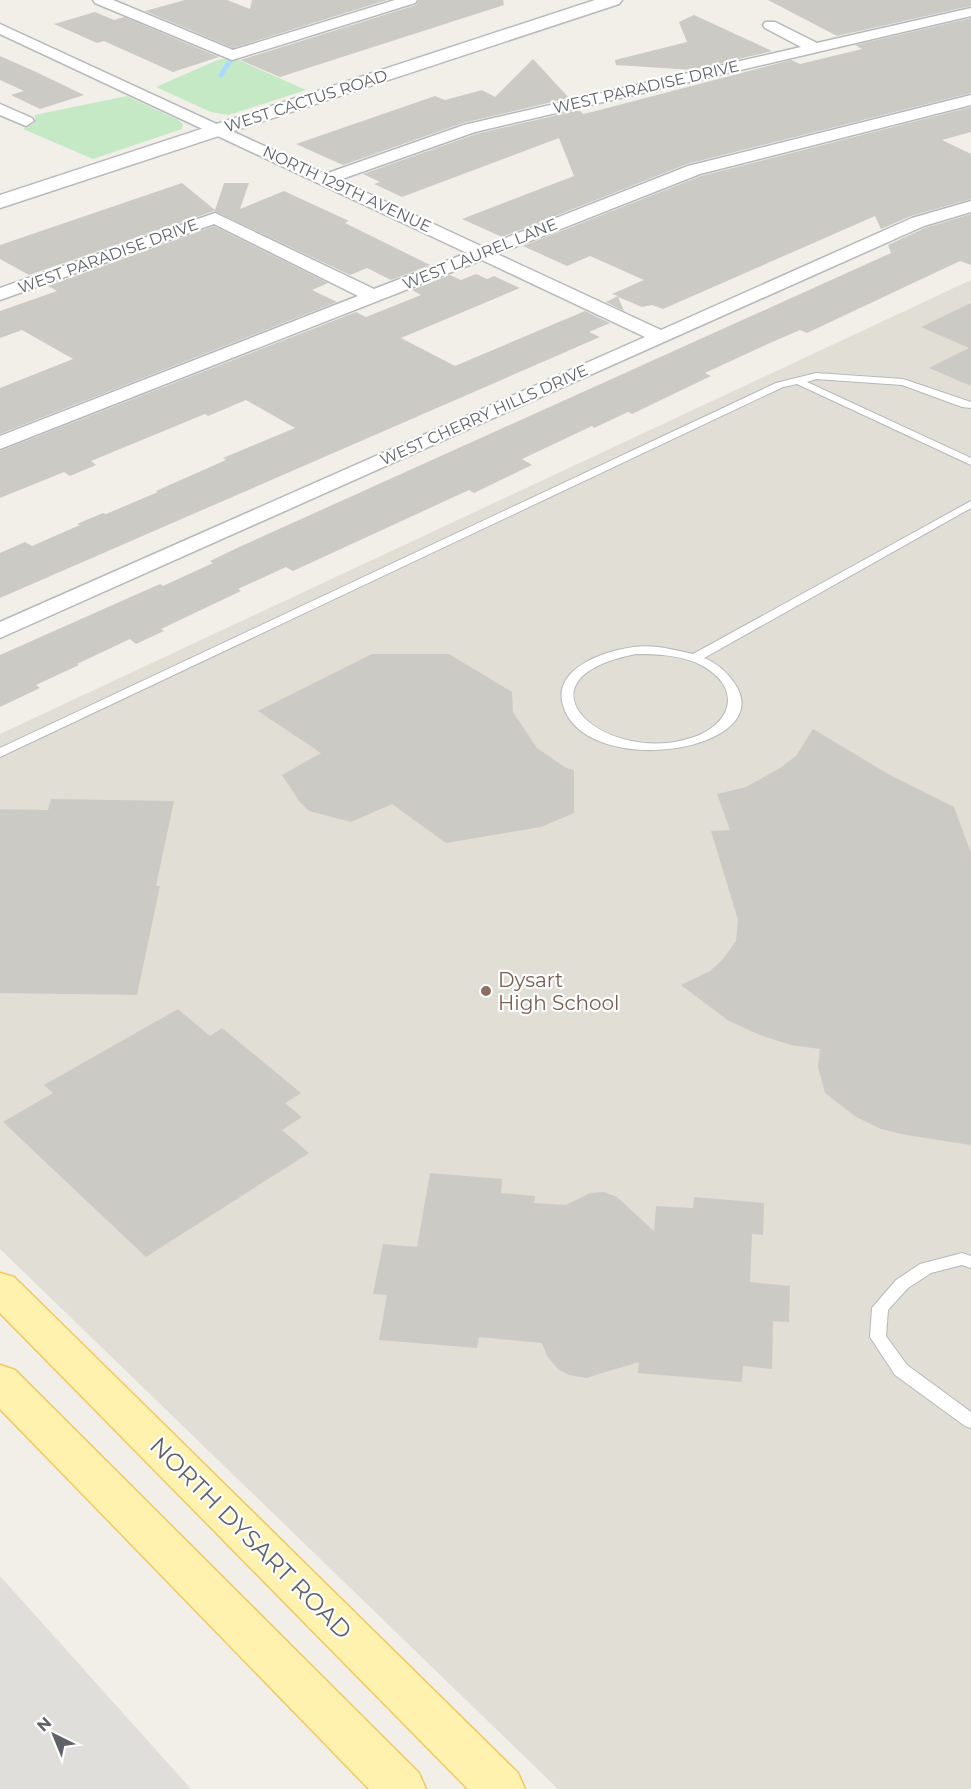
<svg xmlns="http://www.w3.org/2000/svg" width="971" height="1789" font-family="Montserrat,sans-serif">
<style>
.industrial{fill:#e0deda}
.education{fill:#e1ded6}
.green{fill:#c5e8c5}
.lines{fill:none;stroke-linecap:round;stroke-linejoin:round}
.stream{stroke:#aadaff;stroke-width:5}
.building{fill:#cccac5}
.lane-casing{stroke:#b5b8bc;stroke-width:2}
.street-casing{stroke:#b5b8bc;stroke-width:3}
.secondary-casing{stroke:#b6babf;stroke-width:3}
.primary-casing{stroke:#f2c960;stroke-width:3}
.lane{fill:#fff;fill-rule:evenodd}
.street{fill:#fff;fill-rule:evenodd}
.secondary{fill:#fff;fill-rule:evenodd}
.primary{fill:#fff2af;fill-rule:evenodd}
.education-dot{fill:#8d6e63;stroke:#fff;stroke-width:2}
.labels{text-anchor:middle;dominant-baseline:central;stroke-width:4.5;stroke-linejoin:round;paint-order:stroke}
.far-street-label{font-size:16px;fill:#5f6368;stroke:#fff}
.education-label{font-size:20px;fill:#785e54;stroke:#fff;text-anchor:start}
.near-street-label{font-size:24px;fill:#5f6368;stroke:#fff}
</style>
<rect width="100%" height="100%" fill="#f1efe8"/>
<path class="industrial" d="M0,1576L191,1789H0Z"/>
<path class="education" d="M971,280V1789H558L0,1249V734Z"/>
<g class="green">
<path d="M220,59H236L306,90L228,115L211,112L156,87Z"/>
<path d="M127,96L178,120L183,124L182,129L93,159L23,129L35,123V115Z"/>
</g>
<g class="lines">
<path class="stream" d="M221,75L230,61"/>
</g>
<g class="building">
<path d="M185,0H227L250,9L252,0H387L233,48L145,11Z"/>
<path d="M419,0H503L504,5L280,77L240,60L416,5Z"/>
<path d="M768,0H971V6L837,36Z"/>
<path d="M95,12L114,20L124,17L219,57L173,72L104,41L97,43L54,24Z"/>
<path d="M694,15L772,51L693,70L616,65L615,60L687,42L679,22Z"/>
<path d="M971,18V93L687,164L502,237L462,219L574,176L559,138L402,197L374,184L380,182L363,174L476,134L579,110L583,114L596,111L791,60L800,64L862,49L855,45Z"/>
<path d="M0,56L36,72L84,95L40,109L11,95L24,91L0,80Z"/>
<path d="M533,59L569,98L463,123L343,165L296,144L435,96L445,100L482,90L495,97Z"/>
<path d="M971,107V132L942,140L971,154V199L911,216L881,229L875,216L663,309L652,305L642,307L618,297L624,311L606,302L618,296L612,294L644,280L590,256L567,266L523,246L701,176Z"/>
<path d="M182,183L215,210L224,183H249L240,209L284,191L349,221L345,223L430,265L391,280L367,268L350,275L214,211L29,275L0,259V245Z"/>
<path d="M971,214V265L960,261L807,333L800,330L770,343L705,373L711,376L632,414L628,412L594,428L592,426L522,459L532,465L474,493L469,490L293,571L286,567L238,589L241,591L161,629L164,631L136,644L130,639L77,664L79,665L36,685L40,688L0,707V655L160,584L163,586L213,563L210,561L237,548L891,253L888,245L925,228Z"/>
<path d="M214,226L328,283L312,290L337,302L0,434V388L73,359L22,330L0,338V311L57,291L48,286Z"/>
<path d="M476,274L487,279L494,276L520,288L401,338L455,366L585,311L610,323L589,332L600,337L0,598V553L25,542L32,546L80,525L77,524L103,513L106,514L158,492L156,491L226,460L223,458L295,428L246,400L208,416L205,414L91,461L96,465L70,476L64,472L0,498V451L356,312L366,317L421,295L412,290L450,275L461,280Z"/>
<path d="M971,303V386L929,368L969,348L921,327Z"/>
<path d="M372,654H449L512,692L513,712L537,748L566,768L574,770V813L541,827L446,843L392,804L351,822L309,811L299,801L282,775L321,753L258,711Z"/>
<path d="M813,729L888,774L954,807L971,853V1145L906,1135L881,1129L856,1117L825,1093L818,1067L820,1049L791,1045L760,1035L729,1021L681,985L710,971L723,959L736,941L738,920L711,831L730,830L717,794L746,787L780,768L796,756Z"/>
<path d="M51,799L174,801L156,886H160L137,995L0,993V809L48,810Z"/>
<path d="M178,1009L210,1036L222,1028L301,1093L285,1103L302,1117L282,1130L309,1153L146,1257L3,1122L53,1093L44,1085Z"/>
<path d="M430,1173L502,1179L501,1193L535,1196L534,1203L566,1205L590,1193L604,1192L617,1197L654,1231L656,1206L693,1208L694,1197L764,1203L763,1235L752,1234L750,1282L790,1286L789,1322L773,1321L772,1369L743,1366L742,1382L638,1373L639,1362L586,1378L569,1375L558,1369L547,1356L542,1343L479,1337L477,1348L379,1340L387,1295L373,1294L383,1244L417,1247Z"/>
</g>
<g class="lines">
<g class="lane-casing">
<g id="lane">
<path d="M816,373L903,379L971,402V408L962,407L902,385L816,379L807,382L971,458V465L797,384L783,387L0,757V748L776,383Z"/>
<path d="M971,501V508L704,658C717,663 727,672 735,684C778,749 596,780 565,711C547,669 604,651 634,647C653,644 675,650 693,654ZM636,654C657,654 680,655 699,664C743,686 734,724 691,738C604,766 507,679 636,654Z"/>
<path d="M962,1253L971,1256V1268L962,1265L931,1273L908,1288L888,1310L886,1336L907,1365L971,1412V1428L965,1426L895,1375L870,1337L872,1308L896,1280L920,1264Z"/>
</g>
</g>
<g class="street-casing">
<g id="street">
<path d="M93,0H113L233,50L395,0H417L415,3L232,60L95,3Z"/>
<path d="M971,8V16L475,132L339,180L483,247L688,166L971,95V105L700,174L497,254L661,330L912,218L971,201V212L924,226L0,638V622L645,337L482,260L0,449V436L358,296L214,224L0,300V288L215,213L374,289L467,253L0,34V24L325,174L464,125L801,47L765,28L763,25L765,22H775L817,43Z"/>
<path d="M0,104L32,118L34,121L26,126L0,115Z"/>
</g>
</g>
<g class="secondary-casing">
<path id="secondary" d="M595,0H622L619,4L0,208V195Z"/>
</g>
<g class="primary-casing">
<g id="primary">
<path d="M0,1273L14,1277L518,1773L525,1789H468L0,1313Z"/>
<path d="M0,1365L15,1370L419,1773L426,1789H369L0,1409Z"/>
</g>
</g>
<use href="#lane" class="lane"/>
<use href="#street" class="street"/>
<use href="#secondary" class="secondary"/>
<use href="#primary" class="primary"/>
</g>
<circle class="education-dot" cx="486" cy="991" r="6"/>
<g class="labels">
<g class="far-street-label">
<text transform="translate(646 87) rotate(-13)">WEST PARADISE DRIVE</text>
<text transform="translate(306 101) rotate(-18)">WEST CACTUS ROAD</text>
<text transform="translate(347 189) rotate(25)">NORTH 129TH AVENUE</text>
<text transform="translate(480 254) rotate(-22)">WEST LAUREL LANE</text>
<text transform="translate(108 256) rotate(-20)">WEST PARADISE DRIVE</text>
<text transform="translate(484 415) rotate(-24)">WEST CHERRY HILLS DRIVE</text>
</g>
<g class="education-label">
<text x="498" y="980">Dysart<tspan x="498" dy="23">High School</tspan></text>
</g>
<g class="near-street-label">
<text transform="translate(251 1538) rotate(45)">NORTH DYSART ROAD</text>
</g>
</g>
<g transform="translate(54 1735) rotate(317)" stroke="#ffffff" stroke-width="4.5" paint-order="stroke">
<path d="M0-4.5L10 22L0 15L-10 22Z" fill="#5f6368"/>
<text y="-9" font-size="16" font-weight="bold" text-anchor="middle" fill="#5f6368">N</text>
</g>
</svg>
